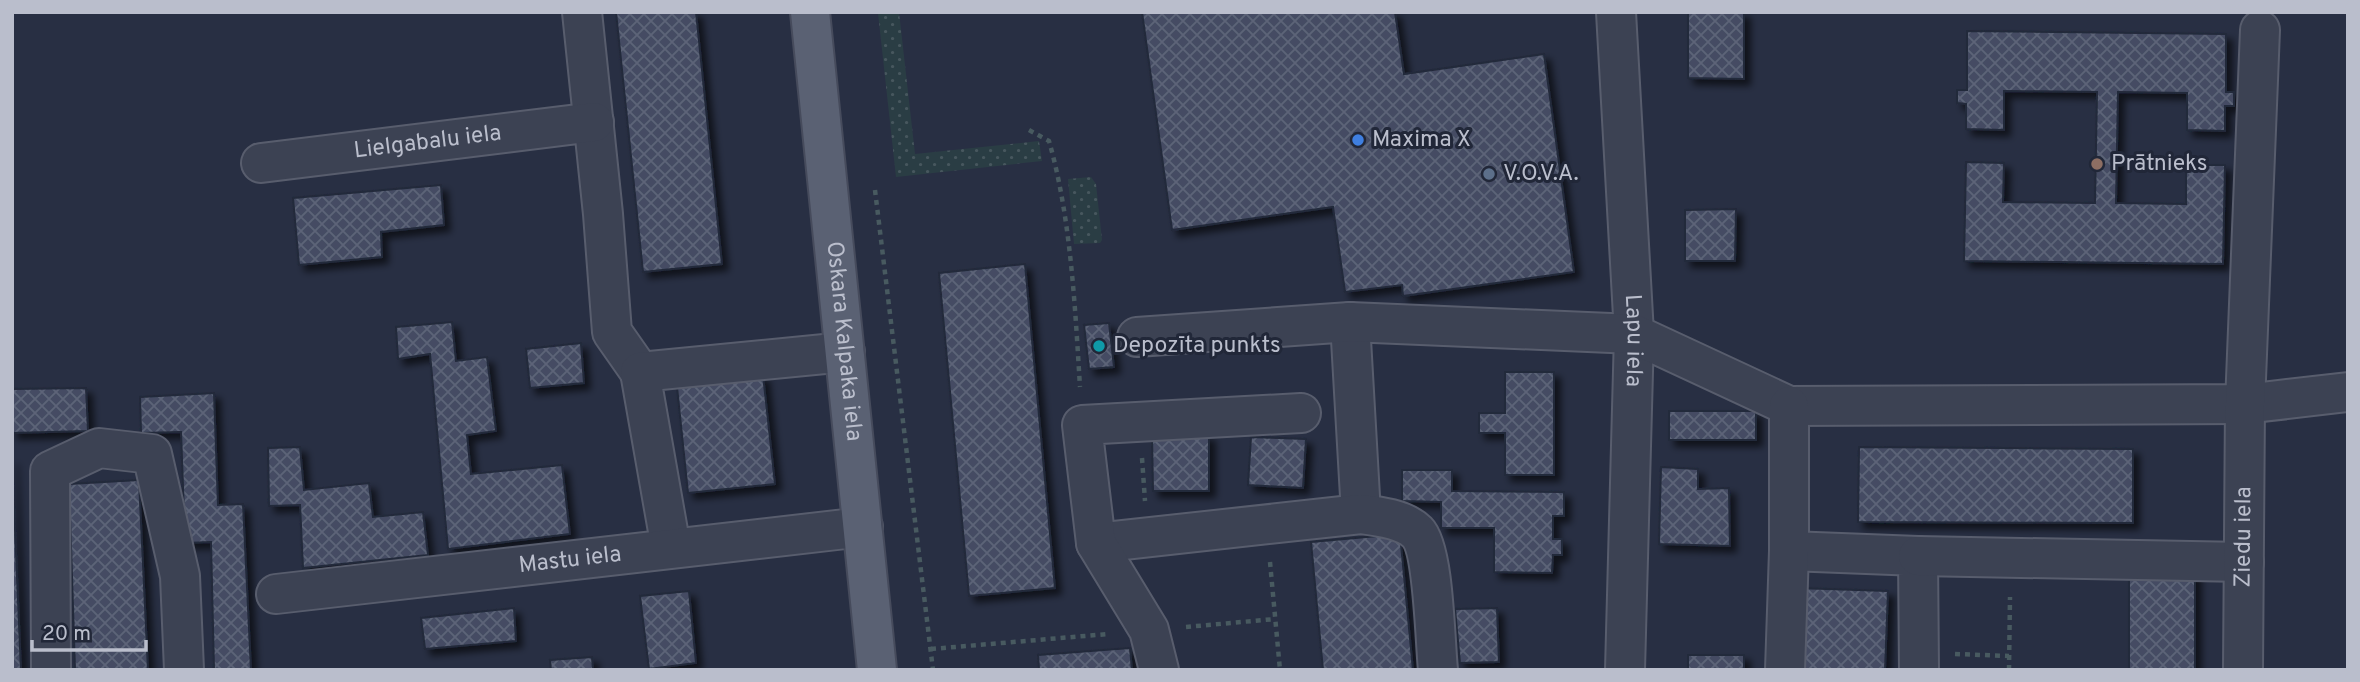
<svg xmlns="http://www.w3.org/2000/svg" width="2360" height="682" font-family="Overpass,sans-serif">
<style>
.grass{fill:url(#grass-dots)}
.building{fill:url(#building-cross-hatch);stroke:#23293a;stroke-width:2;filter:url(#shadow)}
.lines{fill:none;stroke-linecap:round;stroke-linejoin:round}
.minor-casing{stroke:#585d6d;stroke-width:42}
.major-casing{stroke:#464b5c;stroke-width:42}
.path{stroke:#485a60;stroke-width:4.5;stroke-dasharray:5 5;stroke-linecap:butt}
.minor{stroke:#3c4253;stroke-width:38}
.major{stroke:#5a6173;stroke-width:38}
.shop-dot{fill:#3f7fe0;stroke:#212738;stroke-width:2.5}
.education-dot{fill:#8d6e63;stroke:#212738;stroke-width:2.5}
.service-dot{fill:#5c6f8a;stroke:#212738;stroke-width:2.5}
.culture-dot{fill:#0f9aa8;stroke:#212738;stroke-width:2.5}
.labels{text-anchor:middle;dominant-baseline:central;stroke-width:6;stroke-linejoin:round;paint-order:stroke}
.poi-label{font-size:23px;fill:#babecc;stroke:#212738;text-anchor:start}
.street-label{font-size:23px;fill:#babecc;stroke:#212738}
</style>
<defs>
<pattern id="grass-dots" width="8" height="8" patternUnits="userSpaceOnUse" patternTransform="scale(1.75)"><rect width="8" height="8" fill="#2a3d44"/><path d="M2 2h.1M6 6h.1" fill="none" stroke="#47575e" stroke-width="1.8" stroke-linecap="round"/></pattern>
<pattern id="building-cross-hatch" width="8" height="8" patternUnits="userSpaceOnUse" patternTransform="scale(1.75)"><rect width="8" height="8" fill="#444c63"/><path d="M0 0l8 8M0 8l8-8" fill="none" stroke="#5d6478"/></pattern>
<filter id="shadow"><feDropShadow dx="6" dy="6" stdDeviation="3.5" flood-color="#0009"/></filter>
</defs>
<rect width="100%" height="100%" fill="#282f43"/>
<g class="grass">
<path d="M899,12L915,154L1039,141L1042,161L896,177L878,13Z"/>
<path d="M1091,177L1096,184L1102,240L1100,243L1074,244L1068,179Z"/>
</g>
<g class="building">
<path d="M616,12H696L722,264L643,272Z"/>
<path d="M1142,12H1395L1404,74L1544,54L1574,272L1403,296L1402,285L1345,292L1333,207L1172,230Z"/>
<path d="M1688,12H1744V79L1688,78Z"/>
<path d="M1967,31L2226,34V92H2234V106H2225V131L2187,130V93L2118,92L2116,203L2186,204V165H2225L2223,264L1964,261L1966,162L2004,163L2003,202L2095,203L2097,92L2004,91V130L1966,129V104L1957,103V90H1967Z"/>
<path d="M441,185L444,225L381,232L382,257L299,265L293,198Z"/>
<path d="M1736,209L1735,261H1685V210Z"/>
<path d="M1025,264L1055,588L969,596L939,273Z"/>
<path d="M452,322L456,361L487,357L496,431L467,435L471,474L562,465L570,534L448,549L430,354L398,359L396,327Z"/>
<path d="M1109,323L1114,367L1089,369L1084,325Z"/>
<path d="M581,343L584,383L530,388L526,349Z"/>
<path d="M1505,372H1554V475H1505V433H1479V413H1505Z"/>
<path d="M763,375L775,484L688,493L677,387Z"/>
<path d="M86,388L88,431L12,433V389Z"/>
<path d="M214,393L218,505L243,504L251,670H214L211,542L185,543L181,432L141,433L140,397Z"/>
<rect x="1669" y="411" width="87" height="29"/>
<path d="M1152,435H1209V491H1153Z"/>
<path d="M1251,437L1306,439L1303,488L1248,485Z"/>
<path d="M300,447L304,490L369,483L373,517L423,512L428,555L303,568L300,505L269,506L268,448Z"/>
<path d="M1859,447L2133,449V523L1858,522Z"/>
<path d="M12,458L21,670H12Z"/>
<path d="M1661,467L1698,469V489L1729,488L1730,546L1659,544Z"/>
<path d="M1402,470H1452V491L1564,492V516H1553V539H1562V555H1553L1552,573L1494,572V528H1441V502L1402,501Z"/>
<path d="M139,480L148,670H75L69,484Z"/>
<path d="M1400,534L1413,670H1323L1311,542Z"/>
<rect x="2129" y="566" width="66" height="104"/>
<path d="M1797,588L1888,591L1885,670H1795Z"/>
<path d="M689,591L696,663L649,669L640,596Z"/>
<path d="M514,608L516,641L425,649L421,618Z"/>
<path d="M1497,608L1499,662L1460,663L1455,609Z"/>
<path d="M1130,648L1132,670H1039L1038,655Z"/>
<rect x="1688" y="655" width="56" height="15"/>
<path d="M592,657L593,670H551L550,660Z"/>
</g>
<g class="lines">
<g class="minor-casing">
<g id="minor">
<path d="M582,12L603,214L612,332L640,372"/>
<path id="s1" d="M1616,12L1634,334L1625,670"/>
<path id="s2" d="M261,163L594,122"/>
<path d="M1350,322L1361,514"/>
<path d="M1137,337L1350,322L1634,334L1789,406L2245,404L2348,392"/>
<path d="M1096,543L1361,514C1378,516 1404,519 1417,532C1434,549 1435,642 1438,670"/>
<path d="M671,548L640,372L845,352"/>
<path d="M1789,551L1918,556L1919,670"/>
<path d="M1918,556L2244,562"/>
<path id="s3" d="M276,594L863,527"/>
<path d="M51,670L50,471L99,448L152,454L180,576L184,670"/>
<path d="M1159,670L1149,630L1096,543L1082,425L1301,413"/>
<path d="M1785,670L1789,551V406"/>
<path id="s4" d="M2243,670L2245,404L2260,30"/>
</g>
</g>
<g class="major-casing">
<g id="major">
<path id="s5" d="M810,12L877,670"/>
</g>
</g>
<g class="path">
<path d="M1029,130L1049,141C1071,218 1075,307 1080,387"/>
<path d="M875,190L933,670"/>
<path d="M1142,458L1145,501"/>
<path d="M1270,562L1280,670"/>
<path d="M1186,627L1275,619"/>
<path d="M931,649L1108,634"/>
<path d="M1955,654L2009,656"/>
<path d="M2009,670L2010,597"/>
</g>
<use href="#minor" class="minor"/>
<use href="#major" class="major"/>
</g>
<circle class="shop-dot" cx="1358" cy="140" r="7"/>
<circle class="education-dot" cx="2097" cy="164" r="7"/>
<circle class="service-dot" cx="1489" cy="174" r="7"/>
<circle class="culture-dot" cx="1099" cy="346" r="7"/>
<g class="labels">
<g class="poi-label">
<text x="1372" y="140">Maxima X</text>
<text x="2111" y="164">Prātnieks</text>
<text x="1503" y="174">V.O.V.A.</text>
<text x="1113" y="346">Depozīta punkts</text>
</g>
<g class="street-label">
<text stroke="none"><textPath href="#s2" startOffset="168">Lielgabalu iela</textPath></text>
<text stroke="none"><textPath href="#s5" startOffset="331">Oskara Kalpaka iela</textPath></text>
<text stroke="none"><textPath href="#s1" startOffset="329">Lapu iela</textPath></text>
<text stroke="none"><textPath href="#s4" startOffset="133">Ziedu iela</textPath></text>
<text stroke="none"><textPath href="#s3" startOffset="296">Mastu iela</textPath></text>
</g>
</g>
<rect width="2360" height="682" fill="none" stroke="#babecc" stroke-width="28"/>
<path d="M32 640v10h114v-10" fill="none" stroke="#babecc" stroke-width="3.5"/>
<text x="42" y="640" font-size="21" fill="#babecc" stroke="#212738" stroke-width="5" paint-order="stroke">20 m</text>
</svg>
